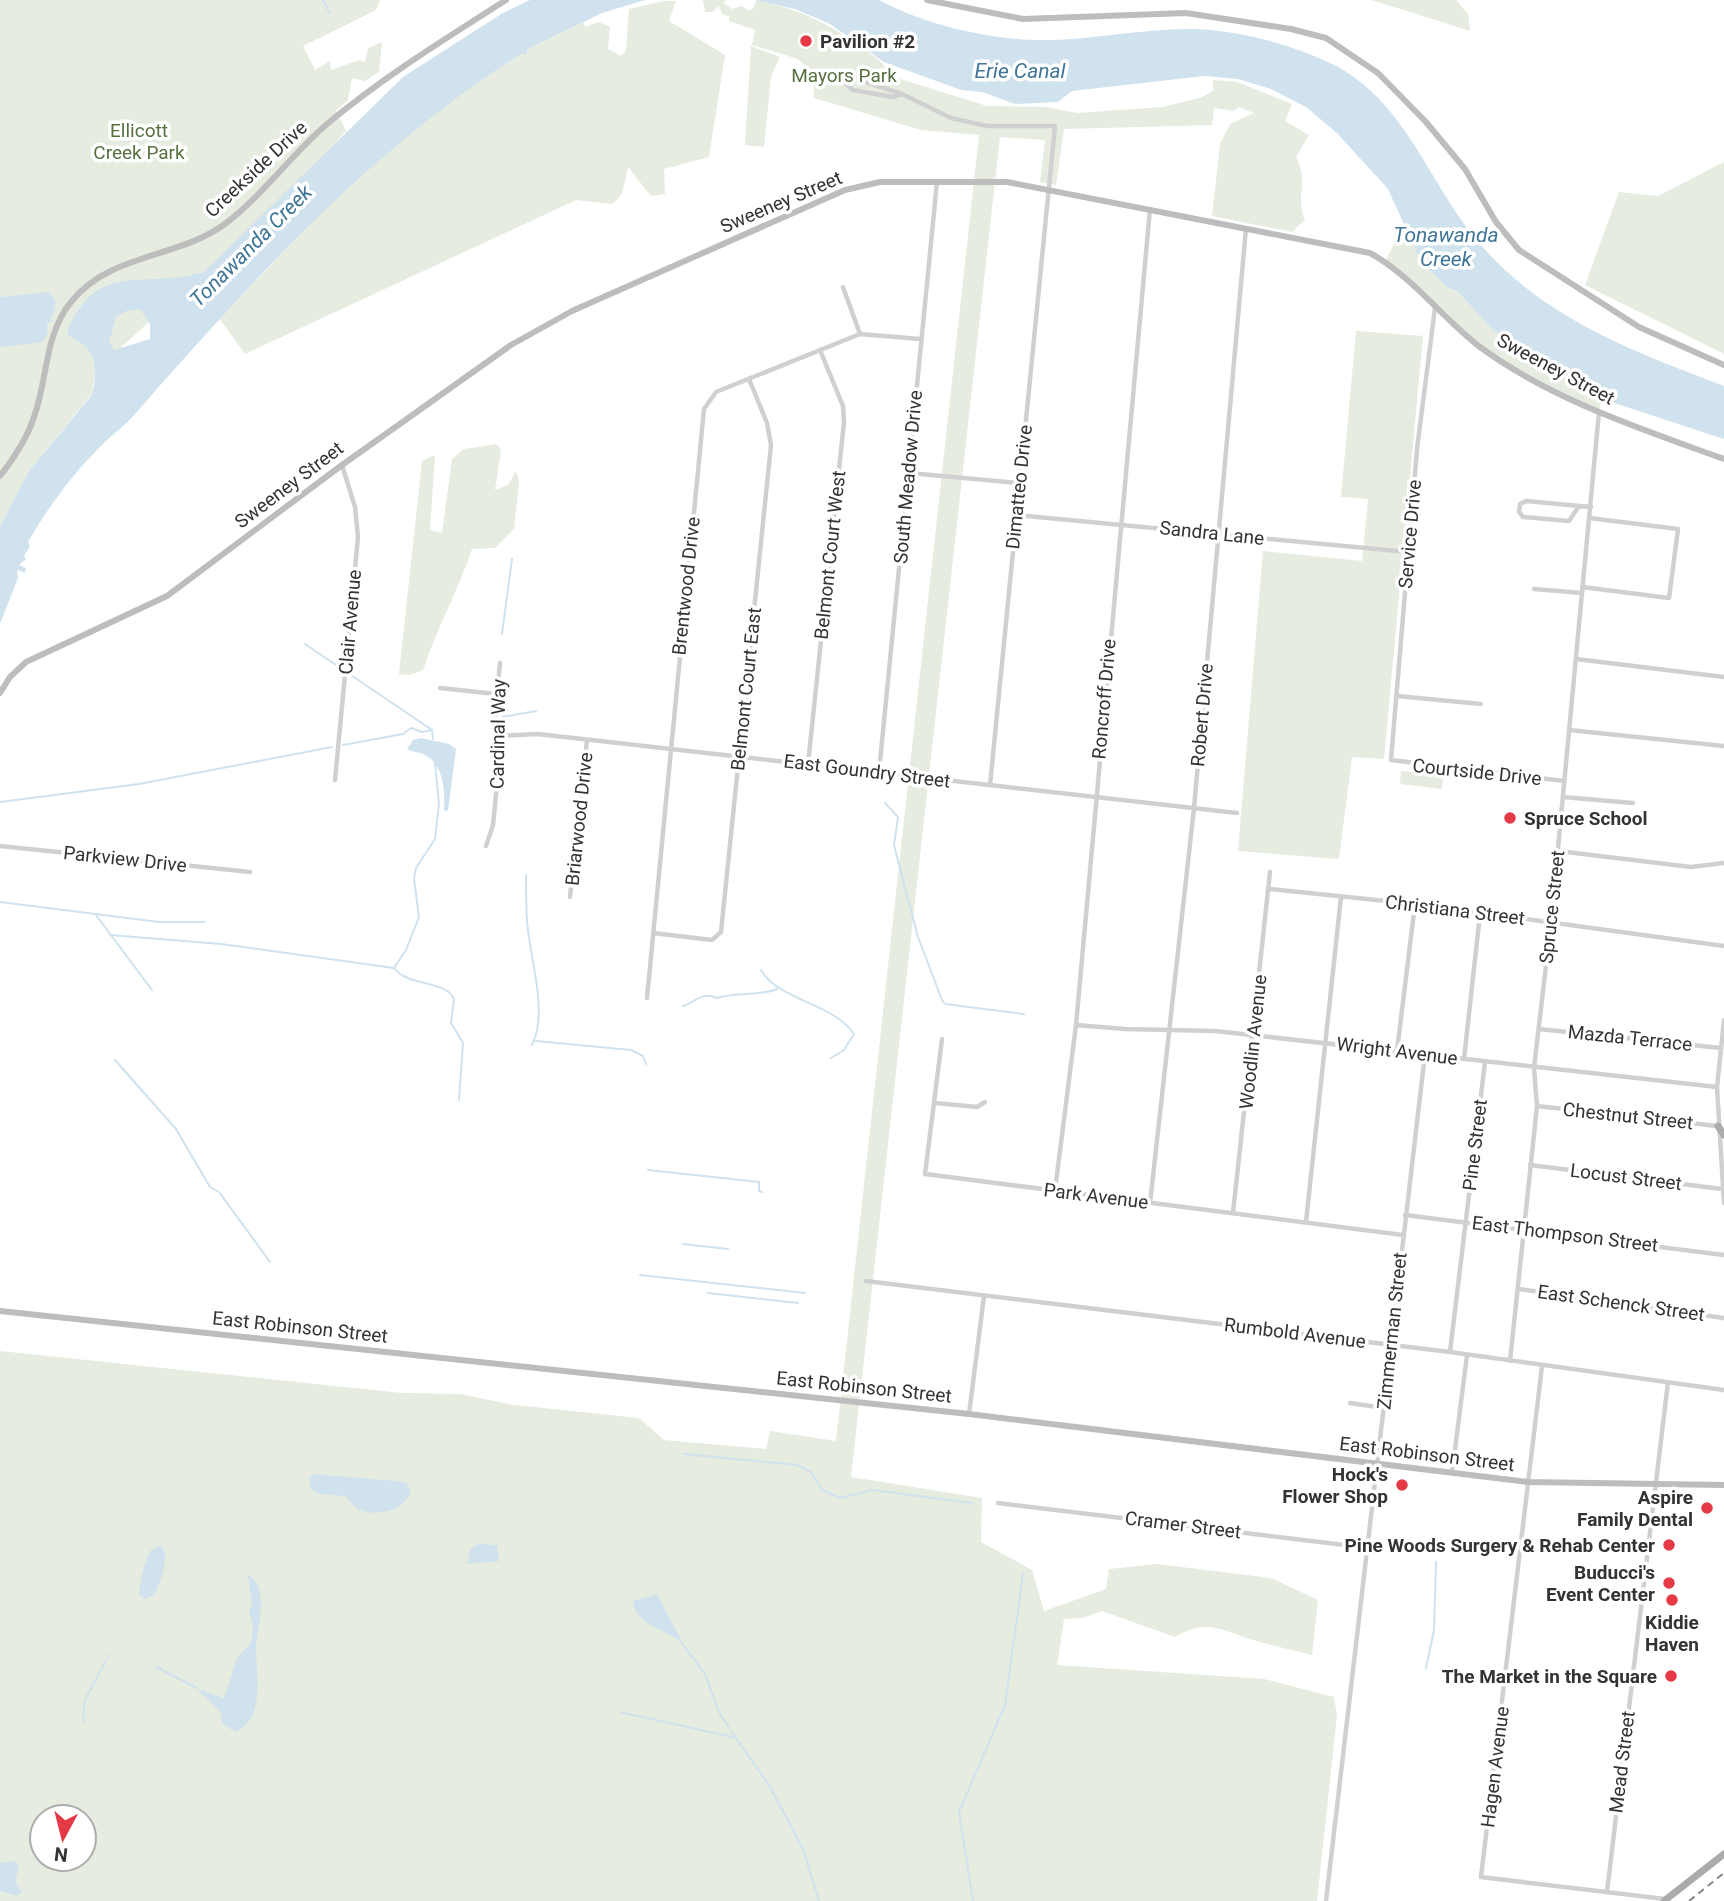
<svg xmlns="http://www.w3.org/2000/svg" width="1724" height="1901" font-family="Roboto,sans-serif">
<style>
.green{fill:#e6ecdf;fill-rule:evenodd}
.water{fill:#cfe2ee;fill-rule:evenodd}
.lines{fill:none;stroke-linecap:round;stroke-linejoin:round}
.stream{stroke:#cfe2ee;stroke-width:2}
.street{stroke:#d0d0d0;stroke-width:4.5}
.secondary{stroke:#bdbdbd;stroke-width:6}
.primary{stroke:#ababab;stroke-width:7}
.rail{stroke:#888;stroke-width:2;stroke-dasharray:7 5;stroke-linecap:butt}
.poi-dot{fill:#e63946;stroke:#fff;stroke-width:2.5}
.labels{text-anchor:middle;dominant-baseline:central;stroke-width:7;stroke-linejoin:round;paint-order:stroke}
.poi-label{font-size:19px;font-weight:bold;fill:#333;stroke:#fff;text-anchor:end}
.park-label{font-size:19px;fill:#56703f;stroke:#fff}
.street-label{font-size:19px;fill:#333;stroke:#fff}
.water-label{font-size:21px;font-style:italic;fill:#3f7597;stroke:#fff}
</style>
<rect width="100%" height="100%" fill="#fff"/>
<g class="green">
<path d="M0,0H380L376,10L303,46L315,70L330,61L331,70L359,60L365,62L368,48L382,42L379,72L365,81L352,78L348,100L336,111L346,131L306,175L204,272L96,370L91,395L29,471L0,526Z"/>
<path d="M703,0H725L724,3L732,9L742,6L747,10H752L757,0C800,10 825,21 861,47C874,57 883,60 891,76L987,106L1046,107L1077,113L1162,107L1200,98L1213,91V80L1237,82L1292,104L1285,121L1309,135L1296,157C1310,184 1294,193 1305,220L1292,232L1212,216L1220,144L1230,124L1254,113L1239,107L1234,111L1214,108L1212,125L1064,129L1056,185L1040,182L1045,140L1000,137L851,1477L982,1498L981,1542L1032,1570L1044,1611L1106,1589L1109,1569L1157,1564L1271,1578L1318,1600L1312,1655C1292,1650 1272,1646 1253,1640C1223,1630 1205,1618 1175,1637L1102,1611L1083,1618L1064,1619L1057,1665L1264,1679L1334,1697L1337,1715L1317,1901H0V1351L402,1393L460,1394L514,1405L639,1418L664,1440L766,1449L770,1431L836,1441L979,135L921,130L814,98L813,73L798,59L752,45L755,30L729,21V16L723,15L718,6L713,12H705ZM42,1817H84V1859H42Z"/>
<path d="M1372,0H1456L1468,14L1470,31Z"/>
<path d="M664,1H676L669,21L725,55L709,157L664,169L665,194L651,196L628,167L622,194L613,204L576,200L245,354L219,318C259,279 296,238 335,198C390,143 455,95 521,54L526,55L528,49L584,22L585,27L599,22L610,27L608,49L621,56L626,50L629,9Z"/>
<path d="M751,46L780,57L771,76L764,147L745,145Z"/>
<path d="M1724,162V354L1585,285L1619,192L1658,196Z"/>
<path d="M1409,233L1421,262L1448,288L1457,291L1492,329L1542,367L1581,385L1602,399L1599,411L1506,365L1443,315L1385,262L1394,244Z"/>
<path d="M1356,331L1423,336L1384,759L1352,757L1339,859L1238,851L1263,551L1362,561L1368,499L1341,497Z"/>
<path d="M497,444L501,450L495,490L508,485L516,471L519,482L514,529L495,548L472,549C458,591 437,628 423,670L410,675L399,674L422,461L435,455L430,530L442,533L452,459L464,449Z"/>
<path d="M1401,771L1443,775L1442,789L1400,784Z"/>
</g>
<g class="water">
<path d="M530,0H645L602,13L528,49L526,55L521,54C370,149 252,281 135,414C126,425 114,433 104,443C73,473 49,506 28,542L30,546L24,556L26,559L19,565L26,568L25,573L17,570L18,578L0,624V526L29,471L91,396C96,380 99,359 85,346C79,340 72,340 67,333C96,259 139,290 204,272L403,77L501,14ZM140,309L150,324V339L114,350L109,342L116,317L126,311Z"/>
<path d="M755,0H879C924,24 985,39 1037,40C1089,41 1142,28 1195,29C1241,31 1291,44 1332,64C1407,101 1429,186 1481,245C1546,320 1633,351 1724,386V439L1602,399L1581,385L1542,367L1492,329L1457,291L1448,288L1421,262L1388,189L1337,133L1306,107L1271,89L1238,79L1204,76L1072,91L1058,102L1015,104L982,92L961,90L884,62L830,24L795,9Z"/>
<path d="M49,292L56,302L53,307L56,309L51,318L53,321L47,323L48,333L42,342L0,347V297Z"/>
<path d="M421,738L449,744L456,749L448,811L444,810C445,791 444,763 423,754C418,752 412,752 407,749L413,740Z"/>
<path d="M313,1474L406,1482L411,1490C406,1510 378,1517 360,1510C351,1507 351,1498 344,1496C332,1494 321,1496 311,1490L309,1478Z"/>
<path d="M478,1544L497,1545L499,1561L467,1564L470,1550Z"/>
<path d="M161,1545C171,1558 160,1582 154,1595L144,1599L139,1594C140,1579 144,1564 151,1550Z"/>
<path d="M248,1575C271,1587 257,1627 256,1647C256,1674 266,1719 235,1732L222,1723L220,1711L197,1689L224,1698L237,1658L251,1643L253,1626L249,1610L252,1605Z"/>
<path d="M657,1594L680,1638L681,1642C666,1630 635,1624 633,1601Z"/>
<path d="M15,1861L19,1867L15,1881L22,1892L17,1896L0,1891V1863Z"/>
</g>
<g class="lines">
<g class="stream">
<path d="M323,0L330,13"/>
<path d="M502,634L512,559"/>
<path d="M305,644L432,730L422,732L411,728L403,734L343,745"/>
<path d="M502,717L536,711"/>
<path d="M432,730L433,739"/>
<path d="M0,802L139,784L332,747"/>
<path d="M885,803L898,817L894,845L918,937L942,1000L945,1004L1024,1014"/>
<path d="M526,875C526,890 526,905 527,920C529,956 549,1011 532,1045"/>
<path d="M0,902L159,922H204"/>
<path d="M96,915L152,990"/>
<path d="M110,935L221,944L394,968C408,987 446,980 454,999L451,1023L463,1043L459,1100"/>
<path d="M394,968L406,950L419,917L414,878L416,868L435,839L439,804L435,762"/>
<path d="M761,970C779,1001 832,1002 854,1034L844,1050L831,1058"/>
<path d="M683,1006C696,1002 702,991 717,998C739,991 757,997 777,989"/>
<path d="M536,1041L631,1050L643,1056L646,1064"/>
<path d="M115,1060L176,1129L210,1187L219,1192L270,1262"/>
<path d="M648,1170L759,1182V1191L762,1192"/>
<path d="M683,1244L728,1249"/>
<path d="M640,1275L805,1293"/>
<path d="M708,1293L798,1303"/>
<path d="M684,1454L797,1465L811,1472L822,1490L840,1498L873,1490L972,1503"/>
<path d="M681,1642L705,1674L719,1712L729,1728"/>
<path d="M108,1658L109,1655"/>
<path d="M156,1667L197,1688"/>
<path d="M1426,1668L1434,1630L1436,1562"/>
<path d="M86,1698L105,1662"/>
<path d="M620,1712L732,1737"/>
<path d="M83,1722L85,1701"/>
<path d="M731,1731L769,1785L803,1849L819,1901"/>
<path d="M973,1901L959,1812L1005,1705L1023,1574"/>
</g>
<g class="street">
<path d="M902,94L854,78L843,82L853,90L893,97L902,94L951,118L987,126H1055L990,785"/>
<path d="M843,287L860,334"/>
<path d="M1435,308L1417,449L1391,760L1564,781"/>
<path d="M909,473L1019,483"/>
<path d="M1579,506L1569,521L1523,517L1519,512L1520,504L1526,501L1591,507"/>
<path d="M1016,515L1408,552"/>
<path d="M1582,587L1669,598L1678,529L1589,518"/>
<path d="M1534,589L1582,593"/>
<path d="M1576,659L1724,677"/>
<path d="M440,688L496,694"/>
<path d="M1397,696L1481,704"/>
<path d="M1569,730L1724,746"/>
<path d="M497,736L538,734L1237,813"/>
<path d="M808,764L844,422L843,406L820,350"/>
<path d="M879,772L937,182"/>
<path d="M335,780L358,537L355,507L342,465"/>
<path d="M1563,797L1633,803"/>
<path d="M0,846L250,872"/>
<path d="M486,846L493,825L499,765L495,716L500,663"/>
<path d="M1558,851L1691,867L1724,863"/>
<path d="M1269,889L1415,904L1724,946"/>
<path d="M570,897L587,740"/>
<path d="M653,933L712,940L721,932L771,445L767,423L749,379"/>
<path d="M647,998L704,409L716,392L860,334L920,339"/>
<path d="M1724,1020L1717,1087L1724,1203"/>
<path d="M1076,1025L1125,1029L1215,1031L1717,1087"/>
<path d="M1539,1029L1721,1048"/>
<path d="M942,1039L925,1174L1403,1235"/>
<path d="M1397,1051L1415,904"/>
<path d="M1464,1059L1480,914"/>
<path d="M935,1103L977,1107L985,1102"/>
<path d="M1537,1106L1717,1126"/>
<path d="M1530,1165L1722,1189"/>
<path d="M1055,1190L1076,1025L1150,209"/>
<path d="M1150,1203L1194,808L1246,228"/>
<path d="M1233,1213L1270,872"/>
<path d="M1405,1215L1724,1255"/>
<path d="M1306,1222L1341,897"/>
<path d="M866,1281L1450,1352L1724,1390"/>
<path d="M1519,1289L1724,1318"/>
<path d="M1450,1352L1485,1062"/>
<path d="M1510,1361L1537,1106L1534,1068L1551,923L1599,412"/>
<path d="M1542,1366L1481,1877L1665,1899"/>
<path d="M1350,1403L1384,1408"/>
<path d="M969,1414L984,1296"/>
<path d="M1452,1473L1467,1355"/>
<path d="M998,1503L1369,1548"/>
<path d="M1607,1892L1668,1382"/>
<path d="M1326,1901L1425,1054"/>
</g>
<g class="secondary">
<path d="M927,0L1023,19L1186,13L1291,29L1326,38L1378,73L1426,122L1465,169L1496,222L1519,250L1639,327L1724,365"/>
<path d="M0,476C14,458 27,439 34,417C48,379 44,335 71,302C110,253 177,259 225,224C263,195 291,155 327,124C383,77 445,39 506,0"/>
<path d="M0,693L10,677L26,662L167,596L342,465L511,345L572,311L845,190L880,182H1007L1370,253C1412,276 1442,318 1480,347C1552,400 1641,429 1724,459"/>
<path d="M0,1311L969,1414L1528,1482L1724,1485"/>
</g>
<g class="primary">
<path d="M1718,1126L1724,1135"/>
<path d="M1664,1901L1724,1854"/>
</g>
<path class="rail" d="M1689,1901L1724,1873"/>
</g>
<g class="poi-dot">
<circle cx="806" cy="41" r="7"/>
<circle cx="1510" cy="818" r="7"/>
<circle cx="1402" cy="1485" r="7"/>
<circle cx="1707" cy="1508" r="7"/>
<circle cx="1669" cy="1545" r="7"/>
<circle cx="1669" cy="1583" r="7"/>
<circle cx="1672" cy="1600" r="7"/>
<circle cx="1671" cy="1676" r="7"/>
</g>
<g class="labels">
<g class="poi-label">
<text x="820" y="41" text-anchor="start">Pavilion #2</text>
<text x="1524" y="818" text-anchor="start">Spruce School</text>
<text x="1388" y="1474">Hock's<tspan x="1388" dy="22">Flower Shop</tspan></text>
<text x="1693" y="1497">Aspire<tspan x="1693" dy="22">Family Dental</tspan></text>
<text x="1655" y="1545">Pine Woods Surgery &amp; Rehab Center</text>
<text x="1655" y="1572">Buducci's<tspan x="1655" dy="22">Event Center</tspan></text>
<text x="1672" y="1622" text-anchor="middle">Kiddie<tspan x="1672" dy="22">Haven</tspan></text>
<text x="1657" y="1676">The Market in the Square</text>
</g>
<g class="park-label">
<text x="844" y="75">Mayors Park</text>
<text x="139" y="130">Ellicott<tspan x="139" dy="22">Creek Park</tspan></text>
</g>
<g class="street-label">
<text transform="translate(256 169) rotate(-43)">Creekside Drive</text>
<text transform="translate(781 202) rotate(-23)">Sweeney Street</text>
<text transform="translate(1556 369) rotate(28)">Sweeney Street</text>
<text transform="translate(908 477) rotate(-85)">South Meadow Drive</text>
<text transform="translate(289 485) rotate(-37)">Sweeney Street</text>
<text transform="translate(1019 487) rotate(-84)">Dimatteo Drive</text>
<text transform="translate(1212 533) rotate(6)">Sandra Lane</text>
<text transform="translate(1410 534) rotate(-85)">Service Drive</text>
<text transform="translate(830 555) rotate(-84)">Belmont Court West</text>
<text transform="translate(686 586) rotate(-84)">Brentwood Drive</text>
<text transform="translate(350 622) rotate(-85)">Clair Avenue</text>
<text transform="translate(746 689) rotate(-84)">Belmont Court East</text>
<text transform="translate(1104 699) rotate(-85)">Roncroff Drive</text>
<text transform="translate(1202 715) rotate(-85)">Robert Drive</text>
<text transform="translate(498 734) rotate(-89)">Cardinal Way</text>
<text transform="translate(867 771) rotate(7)">East Goundry Street</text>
<text transform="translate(1477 772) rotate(6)">Courtside Drive</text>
<text transform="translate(579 819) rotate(-84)">Briarwood Drive</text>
<text transform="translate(125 859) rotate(6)">Parkview Drive</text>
<text transform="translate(1552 907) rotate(-84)">Spruce Street</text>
<text transform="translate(1455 910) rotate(7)">Christiana Street</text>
<text transform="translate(1630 1038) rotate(6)">Mazda Terrace</text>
<text transform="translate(1253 1042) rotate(-84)">Woodlin Avenue</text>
<text transform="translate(1397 1051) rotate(7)">Wright Avenue</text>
<text transform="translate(1628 1116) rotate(6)">Chestnut Street</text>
<text transform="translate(1475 1145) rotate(-83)">Pine Street</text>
<text transform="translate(1626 1177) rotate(7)">Locust Street</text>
<text transform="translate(1096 1196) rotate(7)">Park Avenue</text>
<text transform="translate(1565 1234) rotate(7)">East Thompson Street</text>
<text transform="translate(1621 1303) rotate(8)">East Schenck Street</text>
<text transform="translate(300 1327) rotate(6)">East Robinson Street</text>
<text transform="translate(1392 1331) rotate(-84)">Zimmerman Street</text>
<text transform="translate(1295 1333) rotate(7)">Rumbold Avenue</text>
<text transform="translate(864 1387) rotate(6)">East Robinson Street</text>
<text transform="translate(1427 1454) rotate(7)">East Robinson Street</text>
<text transform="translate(1183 1525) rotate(7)">Cramer Street</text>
<text transform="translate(1622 1762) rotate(-83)">Mead Street</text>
<text transform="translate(1495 1767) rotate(-83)">Hagen Avenue</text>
</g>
<g class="water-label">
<text x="1020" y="71">Erie Canal</text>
<text x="1446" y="235">Tonawanda<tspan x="1446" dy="24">Creek</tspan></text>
<text transform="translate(251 246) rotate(-45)">Tonawanda Creek</text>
</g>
</g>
<g transform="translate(63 1838) rotate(187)"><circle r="33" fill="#ffffff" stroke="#adadad" stroke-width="2"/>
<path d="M0-5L12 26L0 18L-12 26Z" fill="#e63946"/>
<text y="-10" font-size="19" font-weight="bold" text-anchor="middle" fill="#333333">N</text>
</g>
</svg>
